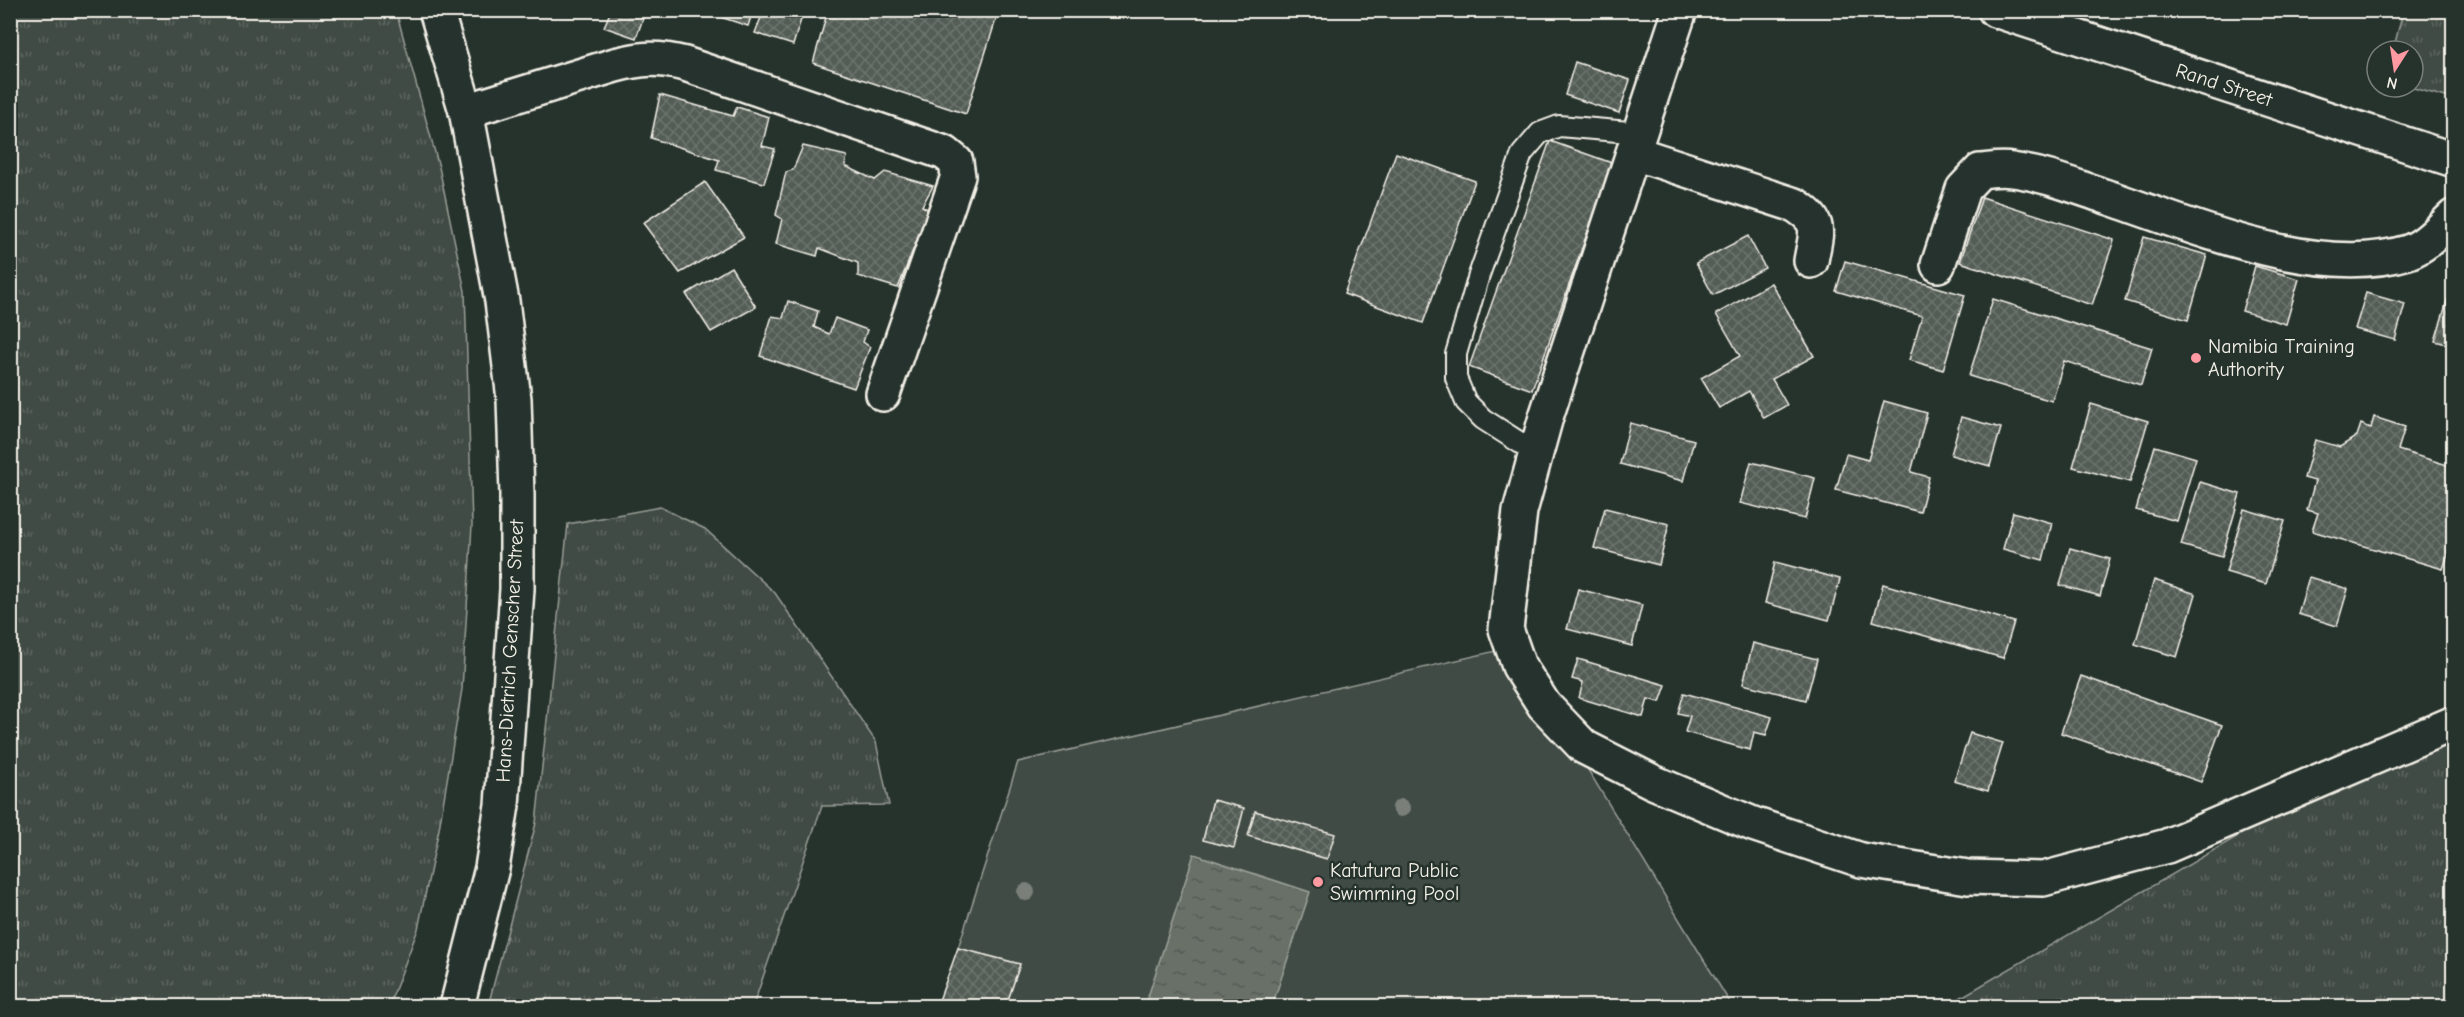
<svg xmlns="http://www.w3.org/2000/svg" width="2464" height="1017" font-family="'Comic Neue',sans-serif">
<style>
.grass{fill:url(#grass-tufts);stroke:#9a9e96;stroke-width:1.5}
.garden{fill:#414b45;stroke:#9a9e96;stroke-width:1.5}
.water{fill:url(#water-ripples);stroke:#9fa39b;stroke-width:1.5}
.building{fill:url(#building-cross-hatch);stroke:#f4f1e8;stroke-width:1.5}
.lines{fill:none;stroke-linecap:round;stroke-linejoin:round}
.lane-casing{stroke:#f4f1e8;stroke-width:24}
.street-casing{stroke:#f4f1e8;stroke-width:38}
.secondary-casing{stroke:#f4f1e8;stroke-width:38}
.lane{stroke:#26332d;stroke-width:20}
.street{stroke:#26332d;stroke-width:33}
.secondary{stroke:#26332d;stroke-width:33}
.tree{fill:#7a8079}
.poi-dot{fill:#ff9aa2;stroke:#26332d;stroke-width:2}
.labels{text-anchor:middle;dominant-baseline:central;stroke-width:5;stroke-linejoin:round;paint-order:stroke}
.street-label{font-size:20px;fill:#f4f1e8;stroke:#26332d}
.poi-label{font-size:20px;fill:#f4f1e8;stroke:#26332d;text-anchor:start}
</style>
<defs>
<pattern id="grass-tufts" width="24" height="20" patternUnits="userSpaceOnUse" patternTransform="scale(1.5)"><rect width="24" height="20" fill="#414b45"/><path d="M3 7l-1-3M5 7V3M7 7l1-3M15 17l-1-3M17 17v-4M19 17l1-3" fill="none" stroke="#5d6560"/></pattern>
<pattern id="water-ripples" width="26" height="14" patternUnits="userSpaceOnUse" patternTransform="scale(1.5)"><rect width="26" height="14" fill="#676f68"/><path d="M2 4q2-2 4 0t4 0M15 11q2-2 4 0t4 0" fill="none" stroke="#565a55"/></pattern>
<pattern id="building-cross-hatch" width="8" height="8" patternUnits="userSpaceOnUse" patternTransform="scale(1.5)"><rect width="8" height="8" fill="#525c55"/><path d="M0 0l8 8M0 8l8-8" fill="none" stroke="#6c746d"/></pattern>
</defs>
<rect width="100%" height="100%" fill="#26332d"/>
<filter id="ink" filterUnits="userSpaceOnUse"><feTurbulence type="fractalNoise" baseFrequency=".0167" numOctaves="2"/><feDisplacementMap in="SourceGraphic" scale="12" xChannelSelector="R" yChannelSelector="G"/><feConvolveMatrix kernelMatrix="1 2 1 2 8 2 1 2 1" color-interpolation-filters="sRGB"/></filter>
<g filter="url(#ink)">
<g class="grass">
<path d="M10,11H396L439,167L465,291L472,525L462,689L439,829L418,929L389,1006H11Z"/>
<path d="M2403,11H2453V99L2410,87H2413V51H2393Z"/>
<path d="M660,507L705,529L775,593L876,742L889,805L822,806L753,1006H488L536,823L568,524Z"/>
<path d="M2453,740V1006H1946L2391,747Z"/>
</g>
<path class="garden" d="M1513,647L1732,1006H1006L1020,964L958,948L1018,762Z"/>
<path class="water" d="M1194,854L1310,892L1272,1006H1145Z"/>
<g class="building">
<path d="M611,10H646L636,38L604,27Z"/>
<path d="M699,10H753L748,26Z"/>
<path d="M764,10H804L793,45L755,33Z"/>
<path d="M828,10H999L966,114L813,63Z"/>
<path d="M1575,62L1630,80L1619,113L1565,95Z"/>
<path d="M660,95L733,116L737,107L769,117L762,146L775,149L764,183L716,170L719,160L651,138Z"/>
<path d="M1550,141L1612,163L1532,390L1469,367Z"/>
<path d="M803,146L847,156L845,166L875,180L885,172L933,186L922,206L929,210L898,288L858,276V263L819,248L817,256L776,244L782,219L776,215L786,172L793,170Z"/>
<path d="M1396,153L1475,181L1423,323L1344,294Z"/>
<path d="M705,182L744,237L680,273L643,223Z"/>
<path d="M1982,197L2114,240L2092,305L1960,262Z"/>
<path d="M1748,236L1765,268L1713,295L1696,263Z"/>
<path d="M2144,237L2207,255L2188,320L2125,301Z"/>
<path d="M1845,261L1965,295L1943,370L1909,360L1922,316L1836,291Z"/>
<path d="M2255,266L2299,279L2286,324L2242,311Z"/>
<path d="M731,267L756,307L711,332L686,294Z"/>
<path d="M1771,283L1814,356L1772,379L1787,405L1764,418L1749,391L1719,408L1701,378L1740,356L1716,314Z"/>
<path d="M2366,293L2405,304L2395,340L2355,329Z"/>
<path d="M2448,298L2454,299V346L2435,341Z"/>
<path d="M1993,299L2152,348L2141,385L2064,361L2052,401L1969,376Z"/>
<path d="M788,301L818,311L814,327L829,334L835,318L867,330L863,342L870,347L854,388L760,356L772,316L783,318Z"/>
<path d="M1884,401L1927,413L1911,472L1929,477L1920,512L1836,490L1846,454L1868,460Z"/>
<path d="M2091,404L2148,421L2130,482L2073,467Z"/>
<path d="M1961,417L2001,428L1990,466L1951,455Z"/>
<path d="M2374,417L2405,427L2398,450L2454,467V537L2443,569L2312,531L2318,513L2307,510L2315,481L2304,478L2315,440L2340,447L2357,436L2361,424L2371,428Z"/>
<path d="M1630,423L1694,440L1683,481L1620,464Z"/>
<path d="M2155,446L2196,458L2177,521L2136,510Z"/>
<path d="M1751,462L1815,478L1805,519L1740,503Z"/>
<path d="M2200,482L2240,494L2222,557L2181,545Z"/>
<path d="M1605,508L1669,524L1659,565L1594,548Z"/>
<path d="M2244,509L2285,521L2266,584L2226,572Z"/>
<path d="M2013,512L2052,523L2043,560L2003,549Z"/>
<path d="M2070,548L2110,559L2100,596L2060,585Z"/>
<path d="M1775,562L1840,579L1829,620L1765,603Z"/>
<path d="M2309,577L2348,589L2337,626L2298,614Z"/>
<path d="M2154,580L2196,594L2177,657L2135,644Z"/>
<path d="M1883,584L2014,622L2003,658L1873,621Z"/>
<path d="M1578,589L1642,605L1632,646L1567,629Z"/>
<path d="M1753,643L1817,659L1806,700L1743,684Z"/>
<path d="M1578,659L1666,685L1660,702L1648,699L1643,717L1579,698L1583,682L1572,679Z"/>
<path d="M2081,676L2222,725L2201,782L2061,733Z"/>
<path d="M1684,693L1772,717L1766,735L1754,732L1750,750L1685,732L1690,716L1678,713Z"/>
<path d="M1970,733L2003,743L1988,791L1954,781Z"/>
<path d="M1213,800L1244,808L1234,848L1203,840Z"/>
<path d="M1255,811L1335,834L1327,859L1248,836Z"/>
<path d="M958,948L1020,964L1006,1006H937Z"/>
</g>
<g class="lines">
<g class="lane-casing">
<path id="lane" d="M1536,453L1483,419L1466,402L1456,378V354L1479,275L1522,154L1540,133L1559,126L1641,133"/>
</g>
<g class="street-casing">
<g id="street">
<path d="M1680,10L1546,417L1520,511L1506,629L1519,666L1544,705L1584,747L1653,782L1753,824L1861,860L1968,877L2043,879L2167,846L2454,723"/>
<path d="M466,111L615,65C642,58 658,57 685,64L945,153L956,162L958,176L883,394"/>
<path d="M1634,153L1795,205C1823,223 1816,231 1811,261"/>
<path d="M1938,265L1963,189L1980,171C1991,170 2002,168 2012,170C2044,174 2074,186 2104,196C2191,225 2316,280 2408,252C2426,246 2440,229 2454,216"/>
</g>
</g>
<g class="secondary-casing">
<g id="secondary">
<path d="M436,10L466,111L502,301L514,399L517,495V589L502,805L492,868L457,1006"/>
<path d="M1995,10L2454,160"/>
</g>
</g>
<use href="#lane" class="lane"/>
<use href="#street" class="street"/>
<use href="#secondary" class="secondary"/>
</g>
<g class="tree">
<circle cx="1401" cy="808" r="9"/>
<circle cx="1026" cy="892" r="9"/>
</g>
</g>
<g class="poi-dot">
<circle cx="2196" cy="358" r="6"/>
<circle cx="1318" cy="882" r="6"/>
</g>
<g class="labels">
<g class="street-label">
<text transform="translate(2224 85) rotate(18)">Rand Street</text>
<text transform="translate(510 651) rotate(-87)">Hans-Dietrich Genscher Street</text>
</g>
<g class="poi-label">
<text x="2208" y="346">Namibia Training<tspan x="2208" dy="23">Authority</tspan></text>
<text x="1330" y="870">Katutura Public<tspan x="1330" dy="23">Swimming Pool</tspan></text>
</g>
</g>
<rect width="2464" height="1017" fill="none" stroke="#26332d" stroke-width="36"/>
<rect x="18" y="18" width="2428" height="981" fill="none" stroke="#f4f1e8" stroke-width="2" filter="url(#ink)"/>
<g transform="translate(2395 69) rotate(192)"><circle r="28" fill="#26332d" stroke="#787f78" stroke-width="1.5"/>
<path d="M0-4.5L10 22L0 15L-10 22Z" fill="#ff9aa2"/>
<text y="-9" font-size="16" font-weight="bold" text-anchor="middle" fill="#f4f1e8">N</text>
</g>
</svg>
